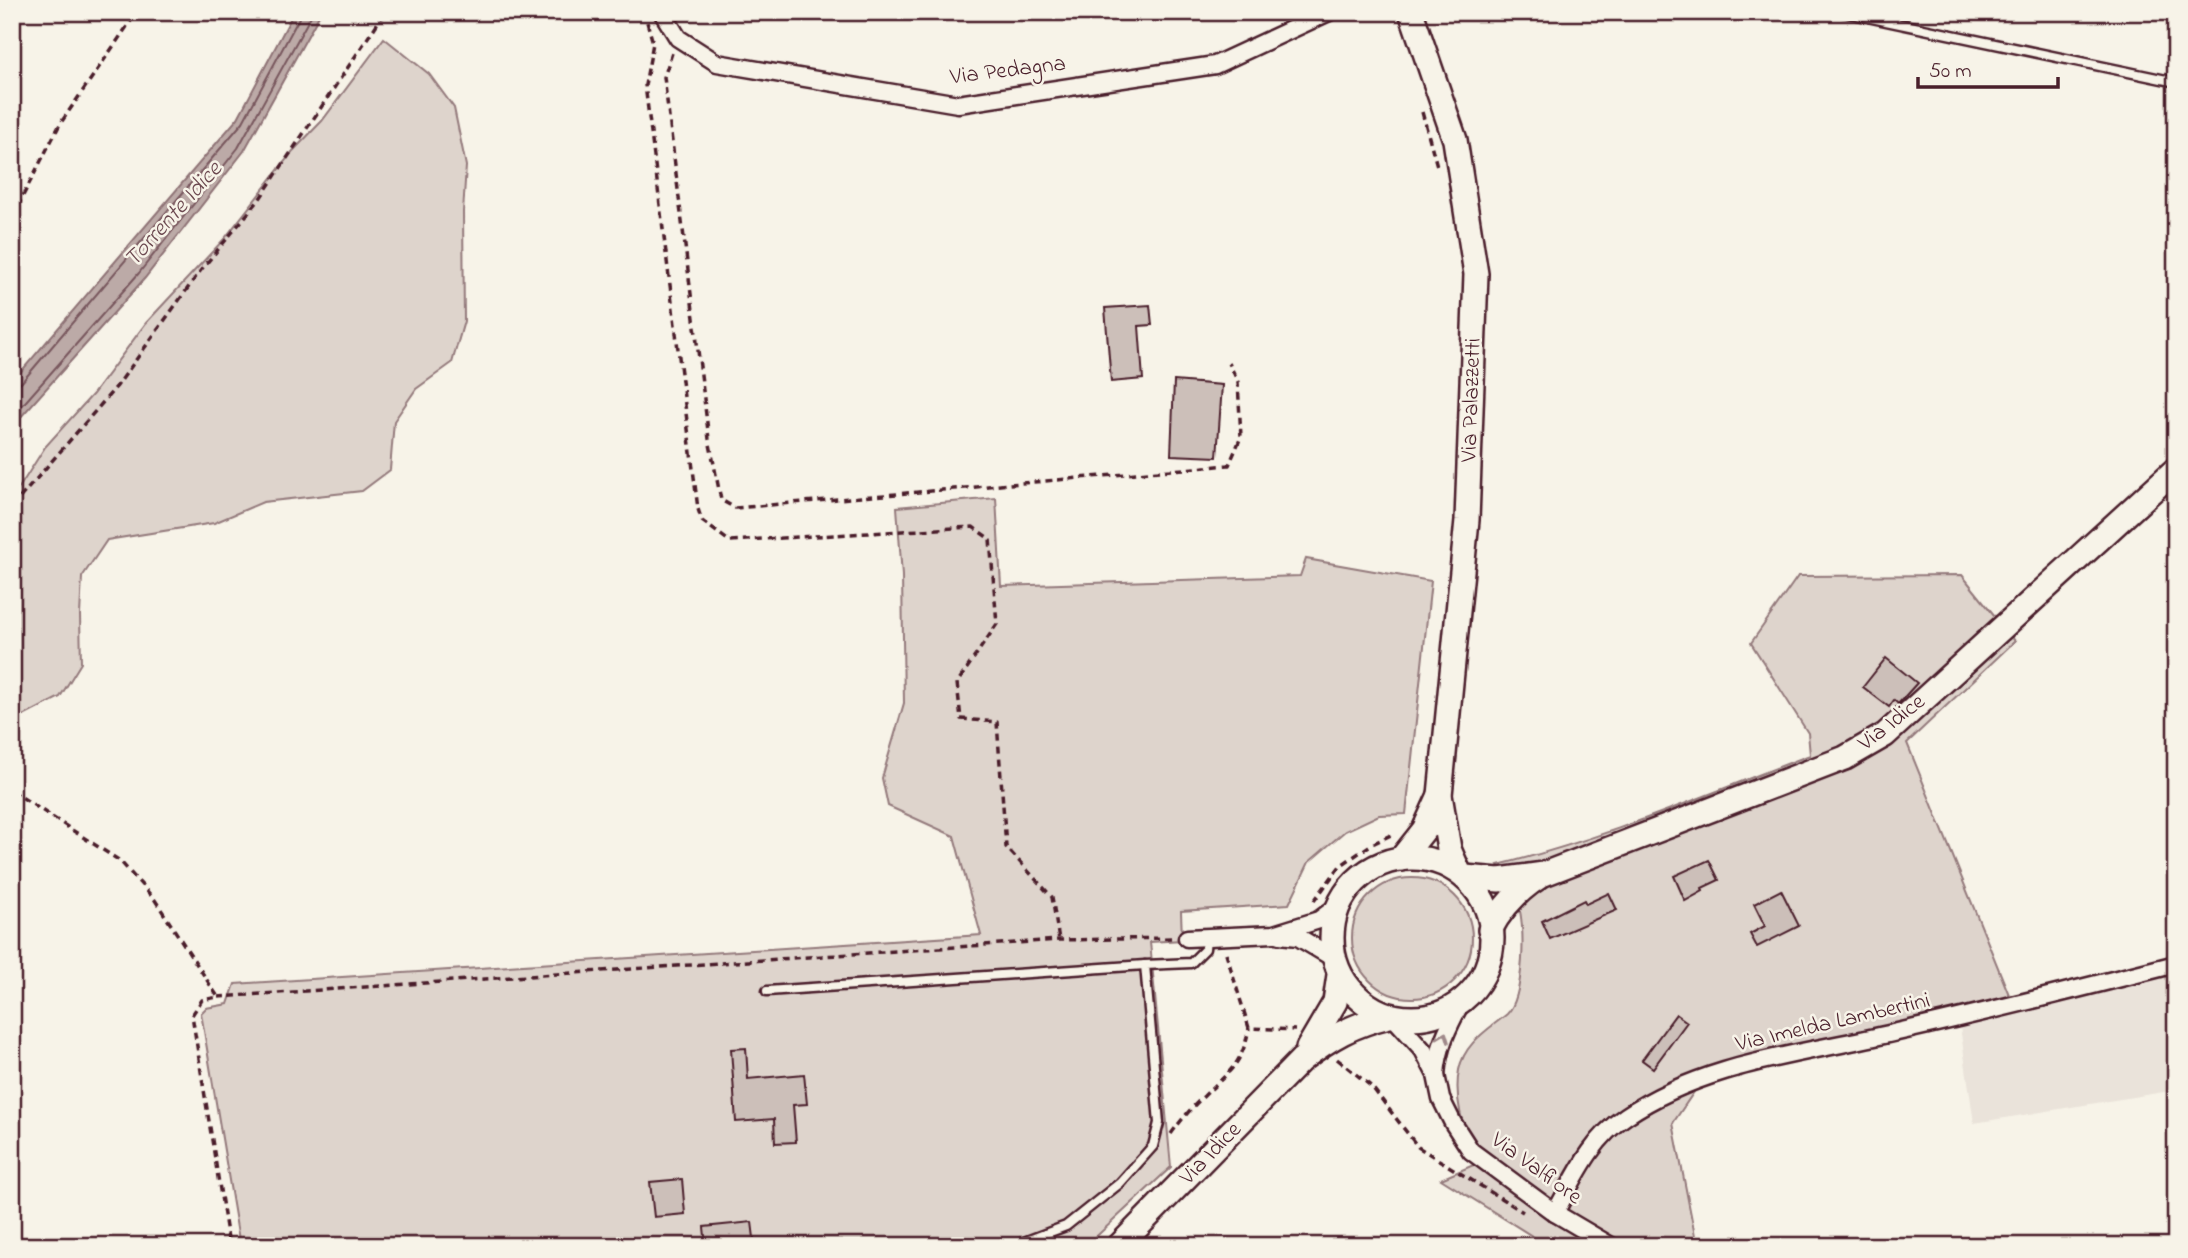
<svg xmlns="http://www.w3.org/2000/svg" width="2188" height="1258" font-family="'Indie Flower',sans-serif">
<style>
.built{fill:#eae3da}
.green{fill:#ded4cc;stroke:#947a7c;stroke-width:2}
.water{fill:#bcaaa7;stroke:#8e7275;stroke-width:2}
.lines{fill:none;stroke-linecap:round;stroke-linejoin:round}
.shore{stroke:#78575d;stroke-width:2}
.building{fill:#ccbfb9;stroke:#4a1f2b;stroke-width:2}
.service-casing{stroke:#4a1f2b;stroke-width:13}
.minor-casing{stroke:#4a1f2b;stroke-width:21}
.secondary-casing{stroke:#4a1f2b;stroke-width:28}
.path{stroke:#4a1f2b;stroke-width:3.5;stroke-dasharray:7 5;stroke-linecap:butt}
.service{stroke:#f7f3e8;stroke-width:8}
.minor{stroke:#f7f3e8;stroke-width:16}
.secondary{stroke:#f7f3e8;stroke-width:23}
.oneway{stroke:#a0898a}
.labels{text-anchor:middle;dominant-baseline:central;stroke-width:5;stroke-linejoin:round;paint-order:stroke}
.street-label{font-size:23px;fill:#4a1f2b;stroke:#f7f3e8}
.water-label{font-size:24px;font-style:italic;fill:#6c4950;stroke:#f7f3e8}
</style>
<rect width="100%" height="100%" fill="#f7f3e8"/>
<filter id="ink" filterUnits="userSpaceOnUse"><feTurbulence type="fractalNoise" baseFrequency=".0143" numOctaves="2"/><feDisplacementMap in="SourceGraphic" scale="14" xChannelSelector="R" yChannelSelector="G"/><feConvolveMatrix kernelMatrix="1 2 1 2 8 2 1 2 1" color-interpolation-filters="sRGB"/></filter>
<g filter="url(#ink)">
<path class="built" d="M2176,970V1090L1974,1123L1959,1020Z"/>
<g class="green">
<path d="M384,38L429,74L454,108L466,166L463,212L464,321L452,363L416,389L394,421L390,470L362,491L263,502L214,523L107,540L82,577L80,615L81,663L60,697L12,722V499L45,447L93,394L146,323L225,238L293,151L322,121Z"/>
<path d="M996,498L1001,586L1300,576L1306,559L1431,581L1406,814L1379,815L1345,831L1309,862L1289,904L1181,911L1182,940L1150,942L1171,1167L1086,1246H240L201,1013L206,1008L228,1004L235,984L981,935L954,836L888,806L882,778L904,703L902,576L897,507Z"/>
<path d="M1962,575L2015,641L1907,743L2014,1007L1700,1083L1673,1123L1697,1246H1548L1441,1179L1476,1164C1466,1133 1453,1103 1459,1070C1464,1043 1488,1030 1507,1014C1524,998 1526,925 1518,904C1513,890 1505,877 1498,865C1605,839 1707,794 1810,755L1808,733L1751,643L1798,576Z"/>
<circle cx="1412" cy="938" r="60"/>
</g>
<path class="water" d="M294,12H321L244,151L145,278L12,427V382L238,118Z"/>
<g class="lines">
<g class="shore">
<path d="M12,386L21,383L243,122L299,18L300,12"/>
<path d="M12,417L139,273L238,148L313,12"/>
</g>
</g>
<g class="building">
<path d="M1150,305L1152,325L1139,326L1143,379L1111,382L1105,308Z"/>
<path d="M1174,381L1222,385L1217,457L1171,455Z"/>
<path d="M1886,658L1917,683L1898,704L1894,700L1889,707L1863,687Z"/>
<path d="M1709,860L1719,880L1702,888L1703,891L1685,901L1674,876Z"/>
<path d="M1781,890L1799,926L1757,947L1750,934L1765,926L1754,904Z"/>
<path d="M1609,893L1617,910L1550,939L1542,921L1584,900L1586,904Z"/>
<path d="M1676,1014L1687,1022L1653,1068L1642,1060Z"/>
<path d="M746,1048L748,1079L804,1074L807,1104L793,1105L796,1142L775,1143L774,1119L736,1122L731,1049Z"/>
<path d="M682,1179L685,1214L654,1217L650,1182Z"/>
<path d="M752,1222L755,1246H706L704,1227Z"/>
</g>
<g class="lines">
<g class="service-casing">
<g id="service">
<path d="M1843,12L2176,82"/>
<path d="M767,991L1145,965"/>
<path d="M1013,1246L1066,1226L1120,1183L1153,1146L1159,1123L1145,965L1191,963L1205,949L1206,938"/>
</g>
</g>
<g class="minor-casing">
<g id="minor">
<path d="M662,12L678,38L717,63L958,104L1215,65L1329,12"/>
<path d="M1280,935L1298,937L1335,959"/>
<path d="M1187,938L1274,934L1319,920L1339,905"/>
<path d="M1394,1018L1423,1050L1436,1075L1441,1099L1453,1123L1471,1151L1555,1213L1611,1246"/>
<path d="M1436,1075C1438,1047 1448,1027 1461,1003"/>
<path d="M1555,1213C1575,1177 1591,1139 1626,1116C1704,1063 1803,1054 1893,1033C1987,1012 2082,988 2176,964"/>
</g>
</g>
<g class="secondary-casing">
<g id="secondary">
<path d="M1411,12L1455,140L1476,274L1467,520L1440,795L1449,849L1459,872"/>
<circle cx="1412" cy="938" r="80"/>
<path d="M1401,859L1424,830L1440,795"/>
<path d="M1465,877L1499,880L1544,874L1845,758L1885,735L2176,469"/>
<path d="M1490,930C1502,907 1517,891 1539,877"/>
<path d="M1308,1048L1335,1002L1339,975"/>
<path d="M1119,1246L1301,1060C1331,1037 1352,1025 1389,1016"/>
</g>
</g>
<g class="path">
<path d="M647,22L653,43L645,85L698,509L702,521L729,541L973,527L990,539L997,624L957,683L961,719L997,722L1006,847L1052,897L1059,940"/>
<path d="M672,53L664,77L709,439L721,500L735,508L1229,465L1241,437L1238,382L1229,363"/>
<path d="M1422,112L1437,166"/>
<path d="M12,217L60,124L137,12"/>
<path d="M12,507L117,386L201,270L259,200L385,12"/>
<path d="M12,791L120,861L155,900L218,997L202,1000L192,1015L229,1246"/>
<path d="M1314,901L1340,866L1372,844L1395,833"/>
<path d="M1226,953L1249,1028L1295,1030"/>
<path d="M218,997L1059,940L1173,938"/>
<path d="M1337,1059L1372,1087L1418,1147L1523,1212"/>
<path d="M1171,1134C1181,1120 1192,1107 1204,1096C1229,1071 1242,1066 1249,1028"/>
</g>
<use href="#service" class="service"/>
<use href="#minor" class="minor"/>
<use href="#secondary" class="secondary"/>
</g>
<defs><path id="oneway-chevron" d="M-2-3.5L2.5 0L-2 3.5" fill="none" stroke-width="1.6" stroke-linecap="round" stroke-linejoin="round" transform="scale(1.75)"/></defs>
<use class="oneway" href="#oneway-chevron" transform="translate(1444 1037) rotate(-69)"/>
</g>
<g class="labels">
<g class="street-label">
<text transform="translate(1008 71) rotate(-7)">Via Pedagna</text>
<text transform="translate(1472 400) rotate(-88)">Via Palazzetti</text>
<text transform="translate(1892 723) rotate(-38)">Via Idice</text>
<text transform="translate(1833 1023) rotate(-13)">Via Imelda Lambertini</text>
<text transform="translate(1211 1154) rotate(-46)">Via Idice</text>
<text transform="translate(1536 1169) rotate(36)">Via Valfiore</text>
</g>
<g class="water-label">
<text transform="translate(174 215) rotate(-48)">Torrente Idice</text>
</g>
</g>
<rect width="2188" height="1258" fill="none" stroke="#f7f3e8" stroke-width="42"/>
<rect x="21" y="21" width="2146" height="1216" fill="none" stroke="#4a1f2b" stroke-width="2.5" filter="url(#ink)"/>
<path d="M1918 77v10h140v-10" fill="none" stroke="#4a1f2b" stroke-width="3.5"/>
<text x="1929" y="77" font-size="21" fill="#4a1f2b" stroke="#f7f3e8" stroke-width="5" paint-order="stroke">50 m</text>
</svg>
